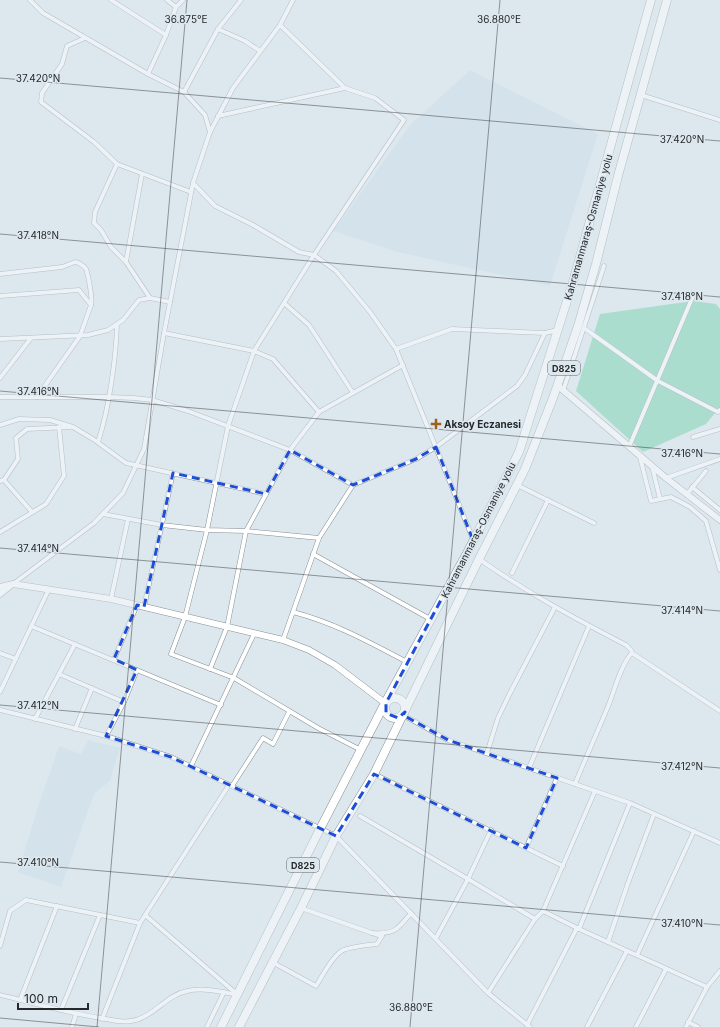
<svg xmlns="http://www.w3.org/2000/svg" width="720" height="1027" font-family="Inter,sans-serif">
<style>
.built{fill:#cadde6}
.green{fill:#70d0a7}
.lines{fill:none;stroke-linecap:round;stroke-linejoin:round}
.street-casing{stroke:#858f94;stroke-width:5}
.secondary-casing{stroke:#858f94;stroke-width:7}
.highway-casing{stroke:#858f94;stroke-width:9}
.street{stroke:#fff;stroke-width:4}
.secondary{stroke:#fff;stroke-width:6}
.highway{stroke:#fff;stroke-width:8}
.marked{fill:none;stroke:#1d4ed8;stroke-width:3;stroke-dasharray:8 5;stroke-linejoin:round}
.ticks{fill:none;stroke:#25292b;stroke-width:1;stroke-opacity:0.45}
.poi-dot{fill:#9a621f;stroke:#dde8ee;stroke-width:1.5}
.labels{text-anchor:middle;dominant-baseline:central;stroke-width:3;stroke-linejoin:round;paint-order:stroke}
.shield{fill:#dde8ee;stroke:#5c6266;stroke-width:1}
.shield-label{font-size:9px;font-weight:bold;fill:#25292b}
.street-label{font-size:10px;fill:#25292b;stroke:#dde8ee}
.poi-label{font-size:10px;font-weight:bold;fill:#25292b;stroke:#dde8ee;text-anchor:start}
.ticks-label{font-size:10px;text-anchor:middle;fill:#25292b;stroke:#dde8ee;stroke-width:3;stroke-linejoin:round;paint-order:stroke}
</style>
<rect width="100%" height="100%" fill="#dde8ee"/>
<g class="built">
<path d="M470,70L598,134L550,286L398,252L333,231L411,124Z"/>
<path d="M88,740L120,748L110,781L94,794L61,887L18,872L38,807L59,746L81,754Z"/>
</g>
<path class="green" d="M693,301L716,304L720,309V407L706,424L643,452L576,391L600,314Z"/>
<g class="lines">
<g class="street-casing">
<g id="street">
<path d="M30,0L43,13L148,74L184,92L205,115L210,132"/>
<path d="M111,0L166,35"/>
<path d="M167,0L176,7"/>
<path d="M280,25L345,88L375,98L404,120L314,255L254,351L228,426L207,530L185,617L171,654L234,678L318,728L361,750"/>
<path d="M218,29L245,41L260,51"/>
<path d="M85,38L67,46L62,64L42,93L41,102L94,142L117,164L191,192"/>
<path d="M148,74L166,35L176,7L183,0"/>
<path d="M184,92L218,29L241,0"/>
<path d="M641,95L720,120"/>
<path d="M218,116L345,88"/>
<path d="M117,164L95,212L94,223L101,230L111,247L126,262"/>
<path d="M142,174L126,262L150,298"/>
<path d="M193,183L215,206L253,225L299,252L314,255L336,271L370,312L396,349L473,539"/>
<path d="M0,274L62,267L75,262C80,263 83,265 86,269C88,274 93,300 91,305"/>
<path d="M0,296L79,290L91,305L80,336L37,397"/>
<path d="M284,303L309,325L353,393"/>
<path d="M584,328L658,381L718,412L720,410"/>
<path d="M164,333L254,351L273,359L319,412"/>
<path d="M0,339L88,335L108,330L123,320L139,300L150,298L170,302"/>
<path d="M396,349L452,329L545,333L558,330"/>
<path d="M0,378L31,338"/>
<path d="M563,391L604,266"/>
<path d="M0,397H109L134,398L152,400L188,411L290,450L353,485"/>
<path d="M0,425L19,419L50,420L73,427L93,439L126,463L266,494"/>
<path d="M693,437L720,429"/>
<path d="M98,442C109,409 116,359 117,324"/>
<path d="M629,447L693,296"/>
<path d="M640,457L651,501L671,497L690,507L706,521L720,570"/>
<path d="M652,466L660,499"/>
<path d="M666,478L720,459"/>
<path d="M4,480L32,512"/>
<path d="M0,481L4,480L18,459L16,438L27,429L70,427"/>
<path d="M517,485L594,523"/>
<path d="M692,487L720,510"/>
<path d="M687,494L706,471"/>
<path d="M103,514L162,525L207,530L246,531L319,538"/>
<path d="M0,532L46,504L64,476L59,427"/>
<path d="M313,554L432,620"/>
<path d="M479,559C526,592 576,619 626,645L631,650L632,653L720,711"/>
<path d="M512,573L548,500"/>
<path d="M13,584L94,523L123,493L144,449L164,333L193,183L210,132L233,88L280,25L293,0"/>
<path d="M111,599L128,519"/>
<path d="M144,607L173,473"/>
<path d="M293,612C335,623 369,642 407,662"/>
<path d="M31,626L221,705"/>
<path d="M283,640L319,538L353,485L416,459L436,447L517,386L525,375L545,333"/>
<path d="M0,653L16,659"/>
<path d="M114,659L137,605"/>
<path d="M210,669L227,627L246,531L290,450L319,412L403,365"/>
<path d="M59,674L124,702"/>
<path d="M0,692L49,589"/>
<path d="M0,710L106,736L171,757L336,836L488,993L530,1027"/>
<path d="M403,715L448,740L630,803L720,843"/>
<path d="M35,719L75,644"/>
<path d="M75,729L92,688"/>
<path d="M106,736L124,702L137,670"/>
<path d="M487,753L498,718L509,695L555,607"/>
<path d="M191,766L254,634"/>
<path d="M529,768L589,626"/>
<path d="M374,774L563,866"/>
<path d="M575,784C586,757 598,731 609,704C614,691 622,662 632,653"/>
<path d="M232,786L263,738L273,744L289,712"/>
<path d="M360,816L468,879L535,919"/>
<path d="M526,848L557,778"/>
<path d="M301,908L372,933"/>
<path d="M543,911L579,929L707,987L720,971"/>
<path d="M145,915L238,995"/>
<path d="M579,929L630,803"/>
<path d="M436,938L468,879L491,830"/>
<path d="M608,942L628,883L654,814"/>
<path d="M0,946L10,911L26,900L140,923"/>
<path d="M637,955L694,831"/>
<path d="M272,962L316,986C323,975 330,960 340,952C345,947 369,945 377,944L382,936L372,933C394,935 398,929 411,913"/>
<path d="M488,993L535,919L543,911L595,791"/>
<path d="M0,995C34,1003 67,1013 101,1018C111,1020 121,1023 131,1021C153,1018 166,995 187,991C203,987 222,992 238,995"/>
<path d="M20,1000L57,906"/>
<path d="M61,1010L100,915"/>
<path d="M102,1019L140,923L229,785"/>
<path d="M688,1022L698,1027"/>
<path d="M527,1025L577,928"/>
<path d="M72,1027L76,1014"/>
<path d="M207,1027L224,992"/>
<path d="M587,1027L627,951"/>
<path d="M636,1027L666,969"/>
<path d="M686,1027L707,987"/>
</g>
</g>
<g class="secondary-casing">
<g id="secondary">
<path d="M557,385L666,478L720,520"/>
<path d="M0,587L13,584L111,599L283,640L309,650L335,665L385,703"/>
<path d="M0,594L10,586"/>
</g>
</g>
<g class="highway-casing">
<g id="highway">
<circle cx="395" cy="708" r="10"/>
<path d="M221,1027L320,829L385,703L466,555L519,452L573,282L651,0"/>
<path d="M239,1027L301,908L336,836L374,774L479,559L525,469L553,398L578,326L596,264L618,176L667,0"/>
</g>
</g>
<use href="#street" class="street"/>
<use href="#secondary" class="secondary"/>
<use href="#highway" class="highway"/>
</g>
<path d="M0 0H720V1027H0ZM436,447L473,540L386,703V713L398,718L405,712L403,715L448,740L557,778L526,848L374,774L336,836L171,757L106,736L137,670L114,659L137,605L144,607L173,473L266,494L290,450L353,485L416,459Z" fill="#dde8ee" fill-opacity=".55" fill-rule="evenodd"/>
<path class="marked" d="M436,447L473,540L386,703V713L398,718L405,712L403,715L448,740L557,778L526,848L374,774L336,836L171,757L106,736L137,670L114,659L137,605L144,607L173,473L266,494L290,450L353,485L416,459Z"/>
<path class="ticks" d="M0,78L720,141M0,234L720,297M0,391L720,454M0,548L720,611M0,705L720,768M0,862L720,925M0,1018L99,1027M97,1027L187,0M410,1027L500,0"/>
<path class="poi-dot" d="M434 418h4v4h4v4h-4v4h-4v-4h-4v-4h4z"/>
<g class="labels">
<g class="shield">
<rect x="548" y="361" width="32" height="14" rx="3"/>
<rect x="287" y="858" width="32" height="14" rx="3"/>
</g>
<g class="shield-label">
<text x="564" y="368">D825</text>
<text x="303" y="865">D825</text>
</g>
<g class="street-label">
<text transform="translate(588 227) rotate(-74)">Kahramanmaraş-Osmaniye yolu</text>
<text transform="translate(478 530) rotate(-63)">Kahramanmaraş-Osmaniye yolu</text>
</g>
<g class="poi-label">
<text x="444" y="424">Aksoy Eczanesi</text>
</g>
</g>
<g class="ticks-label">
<text x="186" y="23">36.875°E</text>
<text x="499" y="23">36.880°E</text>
<text x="38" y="82">37.420°N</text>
<text x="682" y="143">37.420°N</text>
<text x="38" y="239">37.418°N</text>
<text x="682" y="300">37.418°N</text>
<text x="38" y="395">37.416°N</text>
<text x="682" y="457">37.416°N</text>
<text x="38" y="552">37.414°N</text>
<text x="682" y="614">37.414°N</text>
<text x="38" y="709">37.412°N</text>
<text x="682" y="770">37.412°N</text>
<text x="38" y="866">37.410°N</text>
<text x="682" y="927">37.410°N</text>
<text x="411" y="1011">36.880°E</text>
</g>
<path d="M18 1003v6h70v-6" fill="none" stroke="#25292b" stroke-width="2"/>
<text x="24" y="1003" font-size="12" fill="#25292b" stroke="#dde8ee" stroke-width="3" paint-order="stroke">100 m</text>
</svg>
